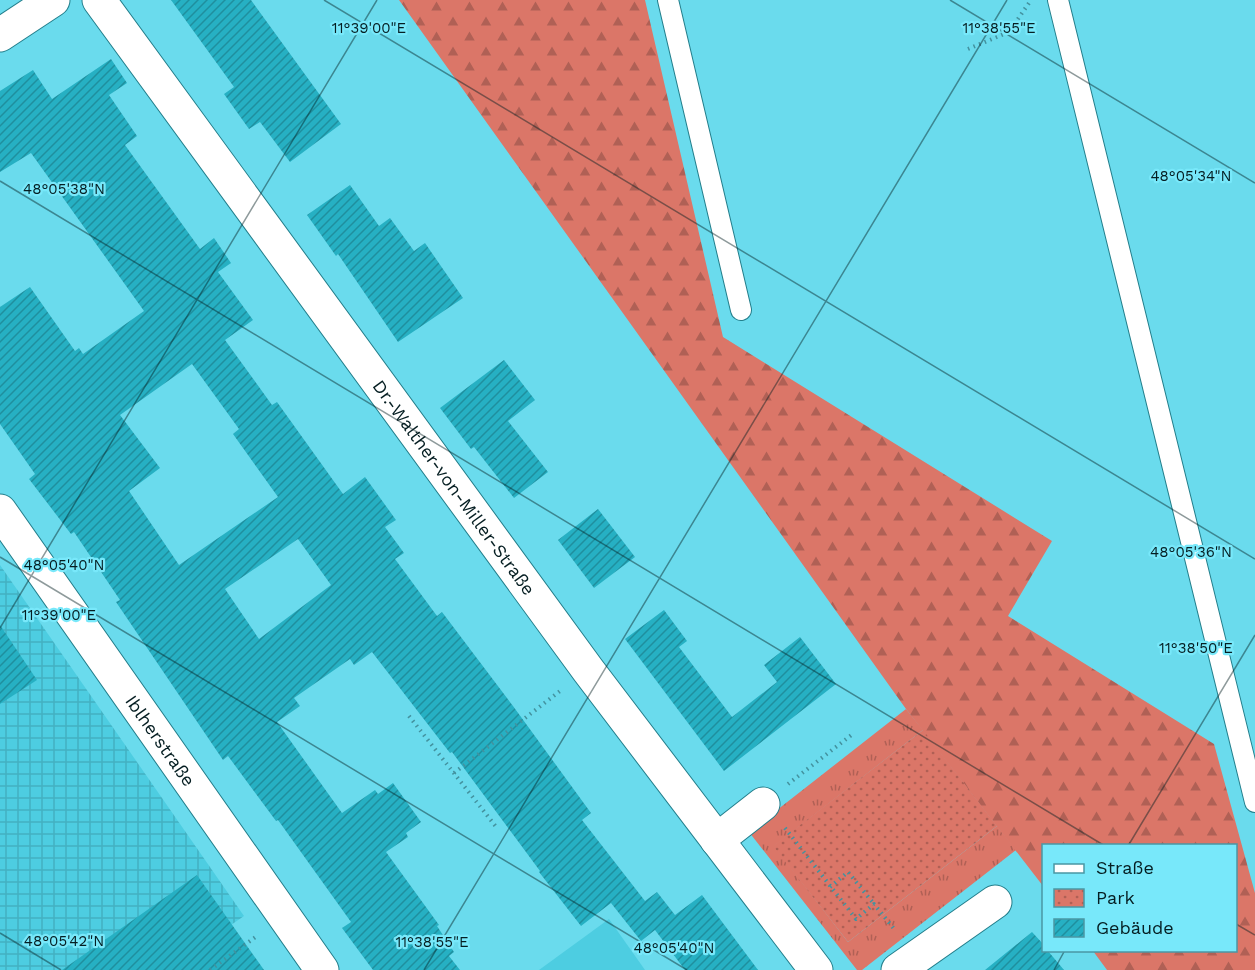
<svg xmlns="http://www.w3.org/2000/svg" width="1255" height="970" font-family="'Work Sans',sans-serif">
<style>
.built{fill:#4dcde1}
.industrial{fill:url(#industrial-grid)}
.grass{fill:url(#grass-tufts)}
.forest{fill:url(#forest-firs)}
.park{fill:url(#park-dots)}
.building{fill:url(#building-hatch);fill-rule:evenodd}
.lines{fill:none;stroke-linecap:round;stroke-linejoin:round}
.service-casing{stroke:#237e8b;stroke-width:22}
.minor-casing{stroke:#237e8b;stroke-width:35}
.path{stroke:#43929f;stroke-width:4;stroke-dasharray:1.5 4.5;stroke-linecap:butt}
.service{stroke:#fff;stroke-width:20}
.minor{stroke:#fff;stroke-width:33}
.ticks{fill:none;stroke:#051e22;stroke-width:1.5;stroke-opacity:0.45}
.labels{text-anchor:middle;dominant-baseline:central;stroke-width:4.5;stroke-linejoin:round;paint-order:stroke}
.street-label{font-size:18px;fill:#051e22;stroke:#78e8fa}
.ticks-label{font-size:15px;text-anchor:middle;fill:#051e22;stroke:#78e8fa;stroke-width:4.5;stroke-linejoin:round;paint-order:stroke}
</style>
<defs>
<pattern id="industrial-grid" width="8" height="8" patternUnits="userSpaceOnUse" patternTransform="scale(1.5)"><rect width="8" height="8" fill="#4dcde1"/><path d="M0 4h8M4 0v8" fill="none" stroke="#42b0c1"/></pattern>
<pattern id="grass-tufts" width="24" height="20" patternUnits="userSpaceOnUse" patternTransform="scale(1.5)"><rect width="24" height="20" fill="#db7668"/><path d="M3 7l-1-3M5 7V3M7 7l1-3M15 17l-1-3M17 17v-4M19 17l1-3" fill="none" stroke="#b06055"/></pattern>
<pattern id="forest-firs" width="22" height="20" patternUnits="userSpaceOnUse" patternTransform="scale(1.5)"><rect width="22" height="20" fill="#db7668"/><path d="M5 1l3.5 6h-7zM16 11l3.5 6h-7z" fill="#b06055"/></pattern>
<pattern id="park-dots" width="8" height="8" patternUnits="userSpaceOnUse" patternTransform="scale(1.5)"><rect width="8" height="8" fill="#db7668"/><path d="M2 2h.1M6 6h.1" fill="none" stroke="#b06055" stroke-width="1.8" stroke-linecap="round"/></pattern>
<pattern id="building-hatch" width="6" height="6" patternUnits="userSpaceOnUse" patternTransform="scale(1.5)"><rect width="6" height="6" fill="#26b0c3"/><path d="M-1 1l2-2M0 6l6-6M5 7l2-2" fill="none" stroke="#1f8f9e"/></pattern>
</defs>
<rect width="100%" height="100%" fill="#6adbed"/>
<path class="built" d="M609,919L645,970H539Z"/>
<path class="industrial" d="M0,565L244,916L166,970H0Z"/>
<path class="grass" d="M906,709L923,730L774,846L848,942L997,826L1016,850L862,970H857L749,832Z"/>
<path class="forest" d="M399,0H645L723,337L1052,541L1008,616L1214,744L1255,893V970H1107L1093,951L1236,950V846H1044L1043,886L906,709Z"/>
<path class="park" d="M923,730L997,826L848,942L773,846Z"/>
<g class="building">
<path d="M171,0H251L341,124L290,162L260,122L249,129L224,94L234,87Z"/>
<path d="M111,59L127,83L109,95L137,136L125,145L200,249L214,238L231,263L218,272L253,320L225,340L272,405L277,402L343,494L365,477L396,520L385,527L404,553L395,559L437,616L442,612L513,706L591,813L582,820L645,901L657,892L675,915L702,895L758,970H685L655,930L641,941L611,903L581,926L539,872L540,871L452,752L450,753L372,652L354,665L350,659L294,698L300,706L277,722L342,813L375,790L378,794L393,783L421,822L406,833L408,837L386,852L439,925L437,926L454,952L449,956L460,970H373L342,928L351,922L278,820L276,821L228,756L223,760L116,602L120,600L74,532L71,534L29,479L35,474L0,424V307L30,287L75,351L79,348L83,354L144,311L31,153L0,172V91L33,70L52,99ZM192,364L239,429L233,434L278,497L179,565L129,491L160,468L120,415ZM298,539L331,585L259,639L225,589Z"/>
<path d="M350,185L379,226L390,218L414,251L425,243L463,298L398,342L338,254L336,256L307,215Z"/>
<path d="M504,360L535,400L508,421L548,472L514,498L474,447L471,449L440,408Z"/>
<path d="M598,509L635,557L594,588L558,540Z"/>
<path d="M664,610L687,641L679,647L732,717L777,682L764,665L800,637L836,684L724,771L625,639Z"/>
<path d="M0,625L37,680L0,704Z"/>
<path d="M197,875L264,970H62Z"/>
<path d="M1032,932L1044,945V951H1048L1064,970H985Z"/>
</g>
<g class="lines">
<g class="service-casing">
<g id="service">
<path d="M668,0L741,310"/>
<path d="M1058,0L1255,802"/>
</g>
</g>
<g class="minor-casing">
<g id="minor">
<path id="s1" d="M99,0L588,670L816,970"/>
<path d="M0,35L53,0"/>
<path id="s2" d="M0,511L322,970"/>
<path d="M717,840L763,804"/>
<path d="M898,970L995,902"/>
</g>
</g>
<g class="path">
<path d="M968,49L1009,32L1031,0"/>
<path d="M409,716L497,828"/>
<path d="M454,773L560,691"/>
<path d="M788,784L854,733"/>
<path d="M785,828L856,919L874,904L895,930"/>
<path d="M830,887L848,872L874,904"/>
<path d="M210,970L257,936"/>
</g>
<use href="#service" class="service"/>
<use href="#minor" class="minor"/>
</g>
<path class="ticks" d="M324,0L1255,559M950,0L1255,183M0,181L1105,846M0,557L687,970M0,628L377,0M1128,846L1255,635M1236,924L1255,935M0,933L61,970M424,970L1007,0M1054,970L1065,950"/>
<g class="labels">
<g class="street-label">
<text stroke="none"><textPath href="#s1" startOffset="603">Dr.-Walther-von-Miller-Straße</textPath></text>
<text stroke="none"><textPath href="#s2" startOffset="280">Iblherstraße</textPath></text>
</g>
</g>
<g class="ticks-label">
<text x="999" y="33">11°38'55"E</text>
<text x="369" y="33">11°39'00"E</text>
<text x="1191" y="181">48°05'34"N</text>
<text x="64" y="194">48°05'38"N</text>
<text x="1191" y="557">48°05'36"N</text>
<text x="64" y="570">48°05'40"N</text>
<text x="59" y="620">11°39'00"E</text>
<text x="1196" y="653">11°38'50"E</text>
<text x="64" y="946">48°05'42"N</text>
<text x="432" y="947">11°38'55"E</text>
<text x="674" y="953">48°05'40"N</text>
</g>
<rect x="1042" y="844" width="195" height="108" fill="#78e8fa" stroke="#4a97a4" stroke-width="1.5"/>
<rect x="1054" y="864" width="30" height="9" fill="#ffffff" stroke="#4a97a4" stroke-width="1.5"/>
<text x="1096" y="874" font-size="18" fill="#051e22">Straße</text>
<rect x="1054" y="889" width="30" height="18" fill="url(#park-dots)" stroke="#4a97a4" stroke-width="1.5"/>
<text x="1096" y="904" font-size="18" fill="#051e22">Park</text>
<rect x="1054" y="919" width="30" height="18" fill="url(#building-hatch)" stroke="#4a97a4" stroke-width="1.5"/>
<text x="1096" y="934" font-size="18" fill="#051e22">Gebäude</text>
</svg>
